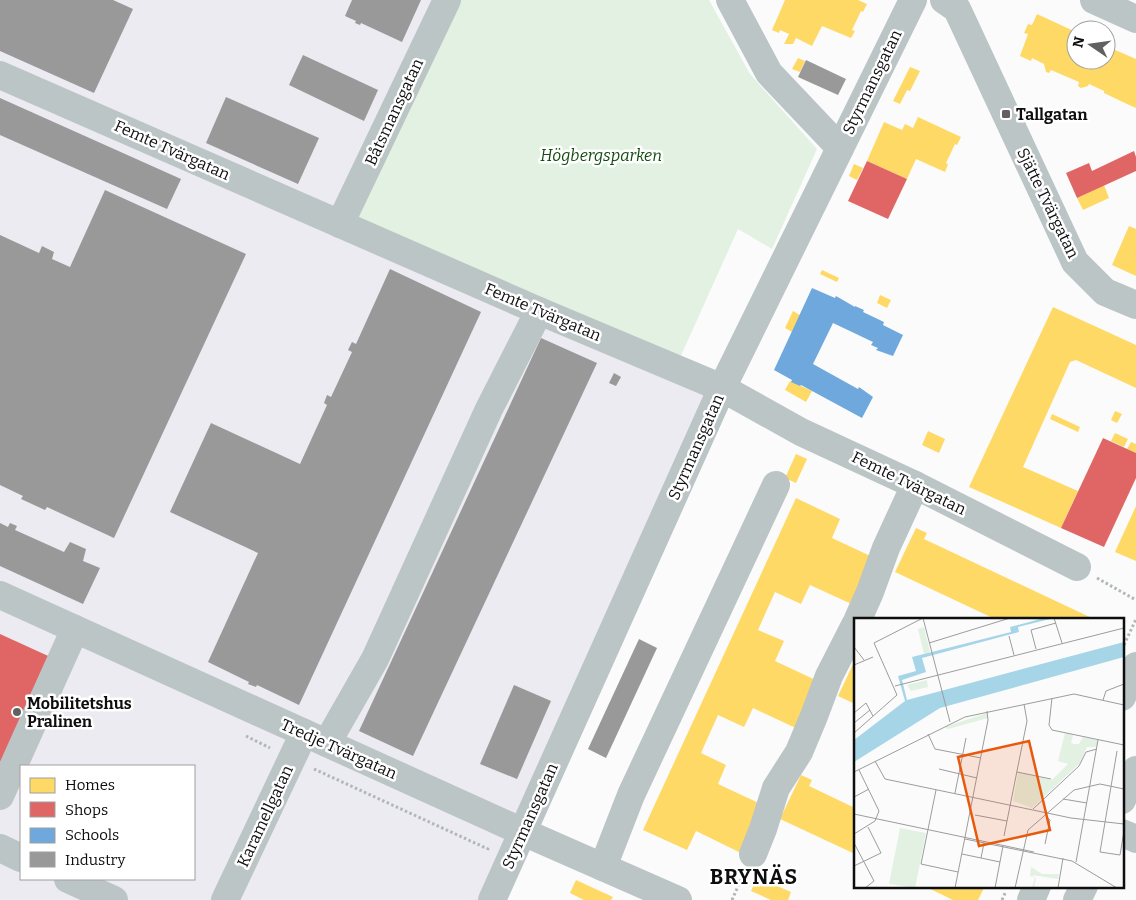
<svg xmlns="http://www.w3.org/2000/svg" width="1136" height="900" font-family="Bitter,serif">
<style>
.built{fill:#ebebf1;fill-rule:evenodd}
.green{fill:#e2f1e1}
.homes{fill:#ffd966}
.shops{fill:#e06666}
.schools{fill:#6fa8dc}
.industry{fill:#999}
.lines{fill:none;stroke-linecap:round;stroke-linejoin:round}
.path{stroke:#b1b7b8;stroke-width:3;stroke-dasharray:2.5 2.5;stroke-linecap:butt}
.minor{stroke:#bcc5c6;stroke-width:28}
.poi-dot{fill:#616162;stroke:#fff;stroke-width:2}
.labels{text-anchor:middle;dominant-baseline:central;stroke-width:5;stroke-linejoin:round;paint-order:stroke}
.street-label{font-size:16px;fill:#0e0e0f;stroke:#fff}
.poi-label{font-size:16px;font-weight:bold;fill:#0e0e0f;stroke:#fff;text-anchor:start}
.park-label{font-size:16px;font-style:italic;fill:#124c0e;stroke:#fff}
.district-label{font-size:21px;font-weight:bold;letter-spacing:1px;fill:#0e0e0f;stroke:#fff}
.inset-road{fill:none;stroke:#9c9c9d;stroke-width:1}
.view{fill:#e8590c;fill-opacity:0.15;stroke:#e8590c;stroke-width:2.5}
.inset-edge{fill:none;stroke:#0e0e0f;stroke-width:2.5}
</style>
<rect width="100%" height="100%" fill="#fbfbfc"/>
<path class="built" d="M0,0H454L351,215L711,392L482,900H0ZM21,766H194V879H21Z"/>
<path class="green" d="M454,0H709L750,74L817,149L772,249L738,229L679,360L351,215Z"/>
<g class="homes">
<path d="M785,0H858L867,4L863,12L861,11L852,30L855,31L851,38L822,26L812,46L796,38L793,44H784L789,34L780,30L779,33L772,30Z"/>
<path d="M1037,14L1076,32V60H1106V46L1136,59V108L1127,104L1129,102L1127,104L1104,93V91L1089,84L1088,86L1081,88L1078,86L1079,82L1051,70L1049,73L1046,72L1044,64L1032,58L1031,61L1020,56L1028,34L1024,33L1028,24L1032,25Z"/>
<path d="M798,58L805,61L800,72L792,69Z"/>
<path d="M910,67L920,71L910,91L907,90L900,104L893,101Z"/>
<path d="M918,117L961,137L957,145L955,144L946,163L948,164L945,172L916,159L907,179L867,161L884,122L902,130L905,124L913,128Z"/>
<path d="M854,164L863,168L857,180L849,176Z"/>
<path d="M1104,185L1109,198L1083,210L1077,198Z"/>
<path d="M1129,226L1136,229V276L1112,265Z"/>
<path d="M822,270L839,278L837,282L820,274Z"/>
<path d="M880,295L891,300L887,308L877,303Z"/>
<path d="M1053,307L1136,345V388L1076,360L1070,362L1023,467L1078,491L1061,528L969,487Z"/>
<path d="M793,311L800,315L792,332L785,328Z"/>
<path d="M790,381L812,391L806,402L785,390Z"/>
<path d="M1115,411L1122,414L1117,423L1111,420Z"/>
<path d="M1052,414L1080,427L1078,432L1050,419Z"/>
<path d="M928,431L945,439L939,453L922,445Z"/>
<path d="M1115,433L1128,439L1124,447L1111,441Z"/>
<path d="M1131,442L1136,444V453L1127,449Z"/>
<path d="M796,454L807,459L796,483L785,478Z"/>
<path d="M796,498L840,519L832,538L879,560L858,607L810,585L801,604L775,592L758,630L784,641L775,661L822,683L800,730L753,708L744,727L718,715L701,753L726,765L718,784L765,806L743,854L696,831L687,850L643,830Z"/>
<path d="M1136,506V561L1115,552Z"/>
<path d="M916,528L927,533L924,539L1094,619H995L895,572Z"/>
<path d="M855,660V704L838,696Z"/>
<path d="M801,775L812,780L809,786L855,808V854L780,819Z"/>
<path d="M757,877L791,892L788,900H771L751,891Z"/>
<path d="M576,880L613,897L611,900H584L570,893Z"/>
<path d="M924,886H985L978,900H953Z"/>
</g>
<g class="shops">
<path d="M1134,151L1136,157V171L1077,198L1066,173L1089,163L1092,171Z"/>
<path d="M867,161L907,179L888,219L848,201Z"/>
<path d="M1103,438L1136,453V478L1104,547L1061,528Z"/>
<path d="M0,634L57,660L0,780Z"/>
</g>
<path class="schools" d="M812,288L835,298L836,296L855,307V306L864,310L863,312L884,322L883,325L903,335L893,356L876,350L878,348L871,345L873,342L833,323L813,364L858,389L859,387L873,397L862,418L801,385L800,386L791,382L792,380L774,370Z"/>
<g class="industry">
<path d="M0,0H113L133,9L94,93L0,51Z"/>
<path d="M352,0H421L402,42L361,23L360,25L355,23L356,21L345,16Z"/>
<path d="M303,55L378,90L364,121L289,85Z"/>
<path d="M806,60L846,79L838,95L798,77Z"/>
<path d="M226,97L319,138L298,184L206,143Z"/>
<path d="M0,98L181,179L167,209L0,135Z"/>
<path d="M105,190L246,254L114,538L47,507L45,510L21,499L23,496L0,485V235L39,253L42,246L54,252L52,259L70,267Z"/>
<path d="M390,269L481,312L299,705L257,685L256,687L248,684L249,682L208,662L258,553L170,512L211,423L300,464L327,405L324,403L327,395L331,397L352,352L348,350L352,342L356,344Z"/>
<path d="M541,338L597,363L413,756L359,731Z"/>
<path d="M614,373L621,377L616,386L609,383Z"/>
<path d="M0,523L8,527L10,523L17,526L15,530L64,552L70,542L86,549L83,561L100,568L83,604L0,566Z"/>
<path d="M639,639L657,648L606,758L588,749Z"/>
<path d="M514,685L551,701L517,779L480,764Z"/>
</g>
<g class="lines">
<g class="path">
<path d="M1097,578L1136,600"/>
<path d="M1124,645L1136,619"/>
<path d="M246,736L270,748"/>
<path d="M314,769L488,849L487,851"/>
<path d="M732,900L743,875"/>
<path d="M1002,900L1006,891"/>
</g>
<g class="minor">
<path d="M730,0L769,73L840,148"/>
<path d="M944,0L957,9L1075,262L1105,292L1136,305"/>
<path d="M1094,0L1136,19"/>
<path d="M0,75L539,311L722,388L801,432L915,485L1077,567"/>
<path d="M340,224L447,0"/>
<path d="M0,595L523,832L678,900"/>
<path d="M858,619L870,592L886,548L915,485"/>
<path d="M1122,697L1136,666"/>
<path d="M327,743L375,659L489,409L539,311"/>
<path d="M0,796L75,629"/>
<path d="M1122,800L1136,770"/>
<path d="M1122,833L1136,839"/>
<path d="M0,848L21,858"/>
<path d="M753,854L763,829L776,788L799,752L814,716L829,676L855,625"/>
<path d="M603,867L631,795L776,485"/>
<path d="M68,879L114,900"/>
<path d="M225,900L304,733"/>
<path d="M492,900L722,388L913,0"/>
<path d="M1031,900L1037,886"/>
<path d="M1077,900L1084,886"/>
</g>
</g>
<g class="poi-dot">
<rect x="1001" y="109" width="10" height="10" rx="2.5"/>
<circle cx="17" cy="712" r="5"/>
</g>
<g class="labels">
<g class="street-label">
<text transform="translate(872 82) rotate(-64)">Styrmansgatan</text>
<text transform="translate(394 112) rotate(-65)">Båtsmansgatan</text>
<text transform="translate(172 150) rotate(24)">Femte Tvärgatan</text>
<text transform="translate(1048 203) rotate(64)">Sjätte Tvärgatan</text>
<text transform="translate(543 312) rotate(23)">Femte Tvärgatan</text>
<text transform="translate(696 447) rotate(-66)">Styrmansgatan</text>
<text transform="translate(909 483) rotate(26)">Femte Tvärgatan</text>
<text transform="translate(339 749) rotate(24)">Tredje Tvärgatan</text>
<text transform="translate(265 816) rotate(-65)">Karamellgatan</text>
<text transform="translate(530 816) rotate(-66)">Styrmansgatan</text>
</g>
<g class="poi-label">
<text x="1016" y="114">Tallgatan</text>
<text x="27" y="703">Mobilitetshus<tspan x="27" dy="18">Pralinen</tspan></text>
</g>
<g class="park-label">
<text x="601" y="155">Högbergsparken</text>
</g>
<g class="district-label">
<text x="754" y="877">BRYNÄS</text>
</g>
</g>
<g transform="translate(854 618)">
<rect width="270" height="270" fill="#fbfbfc"/>
<path d="M70,9L76,34L70,36L64,11ZM73,62L74,69L57,73L53,67ZM133,95L134,100L94,111L91,109ZM211,115L219,117L217,125L220,126H225L229,119L244,122L243,129H233L226,145L178,190L159,183L164,154L198,162L214,146L204,143ZM46,210L72,215L61,270L35,266ZM177,249L188,256H205L204,261L178,257L181,259L182,260L180,270H178L181,259L176,258Z" fill="#e2f1e1"/>
<path d="M190,0H200L164,9L165,14L68,40L72,54L48,62L53,82L270,24V39L86,90L0,144V122L51,83L44,58L62,53L58,39L157,14L156,9Z" fill="#a6d5e8"/>
<path class="inset-road" d="M69,0L96,104M200,0L208,25M155,18L160,37M75,25L156,0M0,29L10,42M182,31L177,12L202,5M0,47L19,39M41,68L270,10M198,80L195,107L198,112L270,127M249,82L252,73L270,66M0,95L12,85L19,98M0,105L16,92M0,115L43,77L20,25L69,0M74,116L81,131L127,140M263,133L246,234L266,237L270,213M21,143L31,161L217,200L270,206M85,151L123,160M0,154L111,99L220,76L270,87M163,154L197,161M82,172L67,246L104,254M101,175L112,120M0,179L15,171M209,181L233,185M179,191L225,148L232,134L243,131M0,196L180,234M121,197L153,203M0,216L21,203L25,193L5,152M150,218L173,103L170,86M111,221L218,243L263,270M0,225L20,263L11,270M191,226L196,202L192,198M108,236L146,244M127,240L130,225M222,244L244,122M0,248L27,235L14,209M101,270L134,102L133,93M141,270L149,228M161,270L174,212L220,172L246,166L270,171M204,270L209,240"/>
<path class="view" d="M175,123L196,212L125,228L104,139Z"/>
<rect width="270" height="270" class="inset-edge"/>
</g>
<rect x="20" y="765" width="175" height="115" fill="#ffffff" stroke="#9f9f9f"/>
<rect x="30" y="778" width="25" height="15" fill="#ffd966" stroke="#9f9f9f"/>
<text x="65" y="790" font-size="15" fill="#0e0e0f">Homes</text>
<rect x="30" y="802" width="25" height="15" fill="#e06666" stroke="#9f9f9f"/>
<text x="65" y="815" font-size="15" fill="#0e0e0f">Shops</text>
<rect x="30" y="828" width="25" height="15" fill="#6fa8dc" stroke="#9f9f9f"/>
<text x="65" y="840" font-size="15" fill="#0e0e0f">Schools</text>
<rect x="30" y="852" width="25" height="15" fill="#999999" stroke="#9f9f9f"/>
<text x="65" y="865" font-size="15" fill="#0e0e0f">Industry</text>
<g transform="translate(1091 45) rotate(283)"><circle r="24" fill="#ffffff" stroke="#9f9f9f"/>
<path d="M0-4L9 19L0 12L-9 19Z" fill="#616162"/>
<text y="-8" font-size="14" font-weight="bold" text-anchor="middle" fill="#0e0e0f">N</text>
</g>
</svg>
